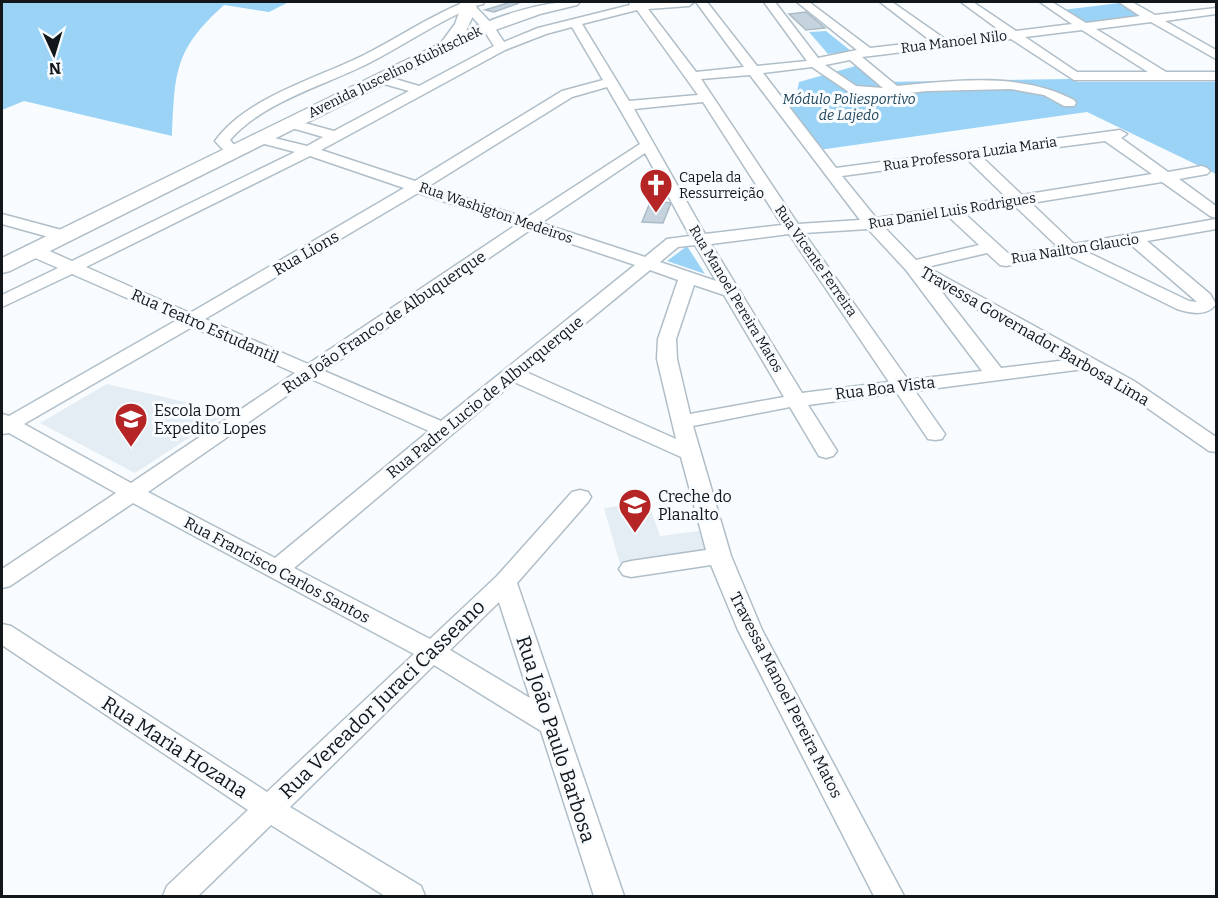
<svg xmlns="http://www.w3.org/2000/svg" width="1218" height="898" font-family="Bitter,serif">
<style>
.built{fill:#e4edf3}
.green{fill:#9bd3f6}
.building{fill:#c4d3de;stroke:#abbbc5;stroke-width:1.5}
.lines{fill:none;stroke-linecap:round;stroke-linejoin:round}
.minor-casing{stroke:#afbec8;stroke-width:3}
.major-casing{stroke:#afbec8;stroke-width:3}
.minor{fill:#fff;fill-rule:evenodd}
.major{fill:#fff;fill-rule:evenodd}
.labels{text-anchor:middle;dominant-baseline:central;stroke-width:6;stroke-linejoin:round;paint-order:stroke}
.far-street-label{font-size:14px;fill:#12171b;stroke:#f9fcfe}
.far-park-label{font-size:14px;font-style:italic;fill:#21465b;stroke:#f9fcfe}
.far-poi-label{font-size:14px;fill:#12171b;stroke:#f9fcfe;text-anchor:start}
.street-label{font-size:16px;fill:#12171b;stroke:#f9fcfe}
.poi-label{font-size:16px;fill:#12171b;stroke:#f9fcfe;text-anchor:start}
.near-street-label{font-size:20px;fill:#12171b;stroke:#f9fcfe}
</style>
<rect width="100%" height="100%" fill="#f9fcfe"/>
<g class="built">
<path d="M107,384L229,412L135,473L40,423Z"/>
<path d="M648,502L660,536L699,531L706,553L620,564L604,508Z"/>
</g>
<g class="green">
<path d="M2,2H289L269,12L224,5C174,50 175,72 172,136L24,101L2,110Z"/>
<path d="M1120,3L1144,18L1087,25L1062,10Z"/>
<path d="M826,31L851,51L828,54L809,32Z"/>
<path d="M859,65L881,82L1070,79L1078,82H1216V174L1087,112L819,150L779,93L797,92L799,82Z"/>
<path d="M687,246L705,274L667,261Z"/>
</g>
<g class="building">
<path d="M511,2L519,3L494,12L485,10Z"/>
<path d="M806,12L825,28L806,30L789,14Z"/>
<path d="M651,200L671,203L663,223L642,222Z"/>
</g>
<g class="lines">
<g class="minor-casing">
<g id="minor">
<path d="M460,2H484L483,4L475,6L492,24L504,42L538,28L630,5L629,2H694L689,6L648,9L696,72L744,67L696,2H707L757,66L807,61L764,2H775L818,58L857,50L797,2H809L870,48L931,41L880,2H892L945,39L1002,32L961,2H973L1016,31L1072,24L1040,2H1052L1086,23L1140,16L1119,2H1132L1155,15L1216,8V14L1165,21L1216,50V59L1151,22L1096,29L1166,72H1216V80H1074L1011,39L862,57L897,86C955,80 1021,72 1074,100L1076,103L1074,106H1064L1044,95L1011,89L927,91L875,97L852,94L812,67L763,73L836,168L1120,130L1127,134L1121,138L1168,172L1202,166L1207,168L1210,171L1207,174L1179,179L1216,206V218L1210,216L1162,182L1031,203L1074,244L1216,219V229L1147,241L1210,294L1216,304C1207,317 1190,313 1177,309L1067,255L1006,266L1000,265L987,253L927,267L1134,381L1216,437V452L1209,451L1120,389L1084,369L915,391L945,434L942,439L935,440L928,439L897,393L808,405L837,451L833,456L826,458L819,456L790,407L693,426L731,556L762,630L904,896H874L738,630L711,565L631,577L623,575L619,569L623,563L631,561L706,550L681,457L514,382L294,568L430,639L497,576L572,492L580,490L588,492L591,497L588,502L517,583L624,896H594L541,731L434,665L290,807L421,886L425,896H385L271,825L198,896H163L167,886L248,810L2,645V624L11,626L267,792L414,654L133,503L10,586L2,588V569L116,493L9,433L2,434V414L9,416L177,320L72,274L2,307V295L58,268L26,254L24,250L26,246H38L72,261L295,152L253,141L251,138L253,135L258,134L307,146L323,137L285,126L283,123L285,120L290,119L334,131L409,91L377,82L375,79L377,76L382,75L419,86L494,46L483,29L466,10C433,25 402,46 369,63C326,85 262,102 230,140L239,151L237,154H227L215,141C245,98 318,78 364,55C396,39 427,18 460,4ZM637,10L698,95L629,101L582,24ZM572,27L603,80L562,91L415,181L321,150L505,50L546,34ZM1082,30L1148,72H1077L1025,37ZM850,60L883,88L856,86L825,65ZM750,75L860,220L798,224L701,79ZM607,87L640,144L526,218L429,186L572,97ZM703,102L782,225L705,234L634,109ZM1105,141L1152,174L1022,195L982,157ZM645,153L690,236L667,239L645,257L541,223ZM310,156L404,188L190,313L86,267ZM967,159L1007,198L876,218L842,176ZM418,193L516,225L308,364L205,319ZM1015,206L1058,247L1010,255L965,214ZM949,217L979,245L916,260L884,227ZM868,229L906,270L982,371L908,380L804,233ZM530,230L635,265L441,421L324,371ZM789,234L889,382L802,393L711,244ZM1130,244L1196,301L1197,302L1189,301L1087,252ZM695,245L716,281L660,262L678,247ZM650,270L678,280L658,339L657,359L676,439L526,372ZM694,285L724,295L784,397L690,414L677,359L676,339ZM938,287L1067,360L1001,368ZM192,327L295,373L131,483L24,424ZM311,379L429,431L275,558L148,492ZM499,602L530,698L450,650Z"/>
<path d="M2,214L69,232L71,236L63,241L2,224Z"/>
</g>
</g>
<g class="major-casing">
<path id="major" d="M469,2L477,7L466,31C497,16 546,0 580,2L577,5L540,14L484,34L10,271L2,273V258L441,43L455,24L461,7Z"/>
</g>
<use href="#minor" class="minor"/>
<use href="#major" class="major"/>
</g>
<defs>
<g id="church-pin" transform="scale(1.725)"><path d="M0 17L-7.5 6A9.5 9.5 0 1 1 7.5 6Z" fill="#b52526" stroke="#f9fcfe"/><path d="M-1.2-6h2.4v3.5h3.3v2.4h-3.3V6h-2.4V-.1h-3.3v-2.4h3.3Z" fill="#fff"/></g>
<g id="school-pin" transform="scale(1.725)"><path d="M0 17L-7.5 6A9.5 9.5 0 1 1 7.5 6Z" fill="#b52526" stroke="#f9fcfe"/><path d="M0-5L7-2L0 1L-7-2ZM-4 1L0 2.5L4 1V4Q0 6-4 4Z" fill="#fff"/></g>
</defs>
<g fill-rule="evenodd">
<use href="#church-pin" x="656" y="185"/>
<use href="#school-pin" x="131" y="419"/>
<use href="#school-pin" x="635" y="505"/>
</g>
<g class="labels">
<g class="far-street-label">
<text transform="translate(954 42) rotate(-7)">Rua Manoel Nilo</text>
<text transform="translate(395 72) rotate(-26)">Avenida Juscelino Kubitschek</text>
<text transform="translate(970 154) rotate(-8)">Rua Professora Luzia Maria</text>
<text transform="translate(952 211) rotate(-9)">Rua Daniel Luis Rodrigues</text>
<text transform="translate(496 213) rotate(19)">Rua Washigton Medeiros</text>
<text transform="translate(1075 249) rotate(-9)">Rua Nailton Glaucio</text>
<text transform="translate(816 261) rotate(55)">Rua Vicente Ferreira</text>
<text transform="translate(736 299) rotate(59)">Rua Manoel Pereira Matos</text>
</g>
<g class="far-park-label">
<text x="849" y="99">Módulo Poliesportivo<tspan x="849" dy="16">de Lajedo</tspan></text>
</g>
<g class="far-poi-label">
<text x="679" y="177">Capela da<tspan x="679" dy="16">Ressurreição</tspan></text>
</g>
<g class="street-label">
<text transform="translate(306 253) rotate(-30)">Rua Lions</text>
<text transform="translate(384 322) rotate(-34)">Rua João Franco de Albuquerque</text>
<text transform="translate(205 326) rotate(24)">Rua Teatro Estudantil</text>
<text transform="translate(1035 336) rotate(30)">Travessa Governador Barbosa Lima</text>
<text transform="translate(885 388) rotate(-7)">Rua Boa Vista</text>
<text transform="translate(485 397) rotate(-39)">Rua Padre Lucio de Alburquerque</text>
<text transform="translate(277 570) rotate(28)">Rua Francisco Carlos Santos</text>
<text transform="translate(786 695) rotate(63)">Travessa Manoel Pereira Matos</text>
</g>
<g class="poi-label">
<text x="154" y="410">Escola Dom<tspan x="154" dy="18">Expedito Lopes</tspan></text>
<text x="658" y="496">Creche do<tspan x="658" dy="18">Planalto</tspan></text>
</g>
<g class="near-street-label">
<text transform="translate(382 699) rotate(-44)">Rua Vereador Juraci Casseano</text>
<text transform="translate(556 739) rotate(72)">Rua João Paulo Barbosa</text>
<text transform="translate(175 747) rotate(33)">Rua Maria Hozana</text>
</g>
</g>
<rect width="1218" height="898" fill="none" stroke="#12171b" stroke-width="6"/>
<g transform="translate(54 54) rotate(176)" stroke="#f9fcfe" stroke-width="4.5" paint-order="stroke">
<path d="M0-4.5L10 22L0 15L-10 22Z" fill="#12171b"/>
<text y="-9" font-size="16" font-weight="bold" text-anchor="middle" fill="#12171b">N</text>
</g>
</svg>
